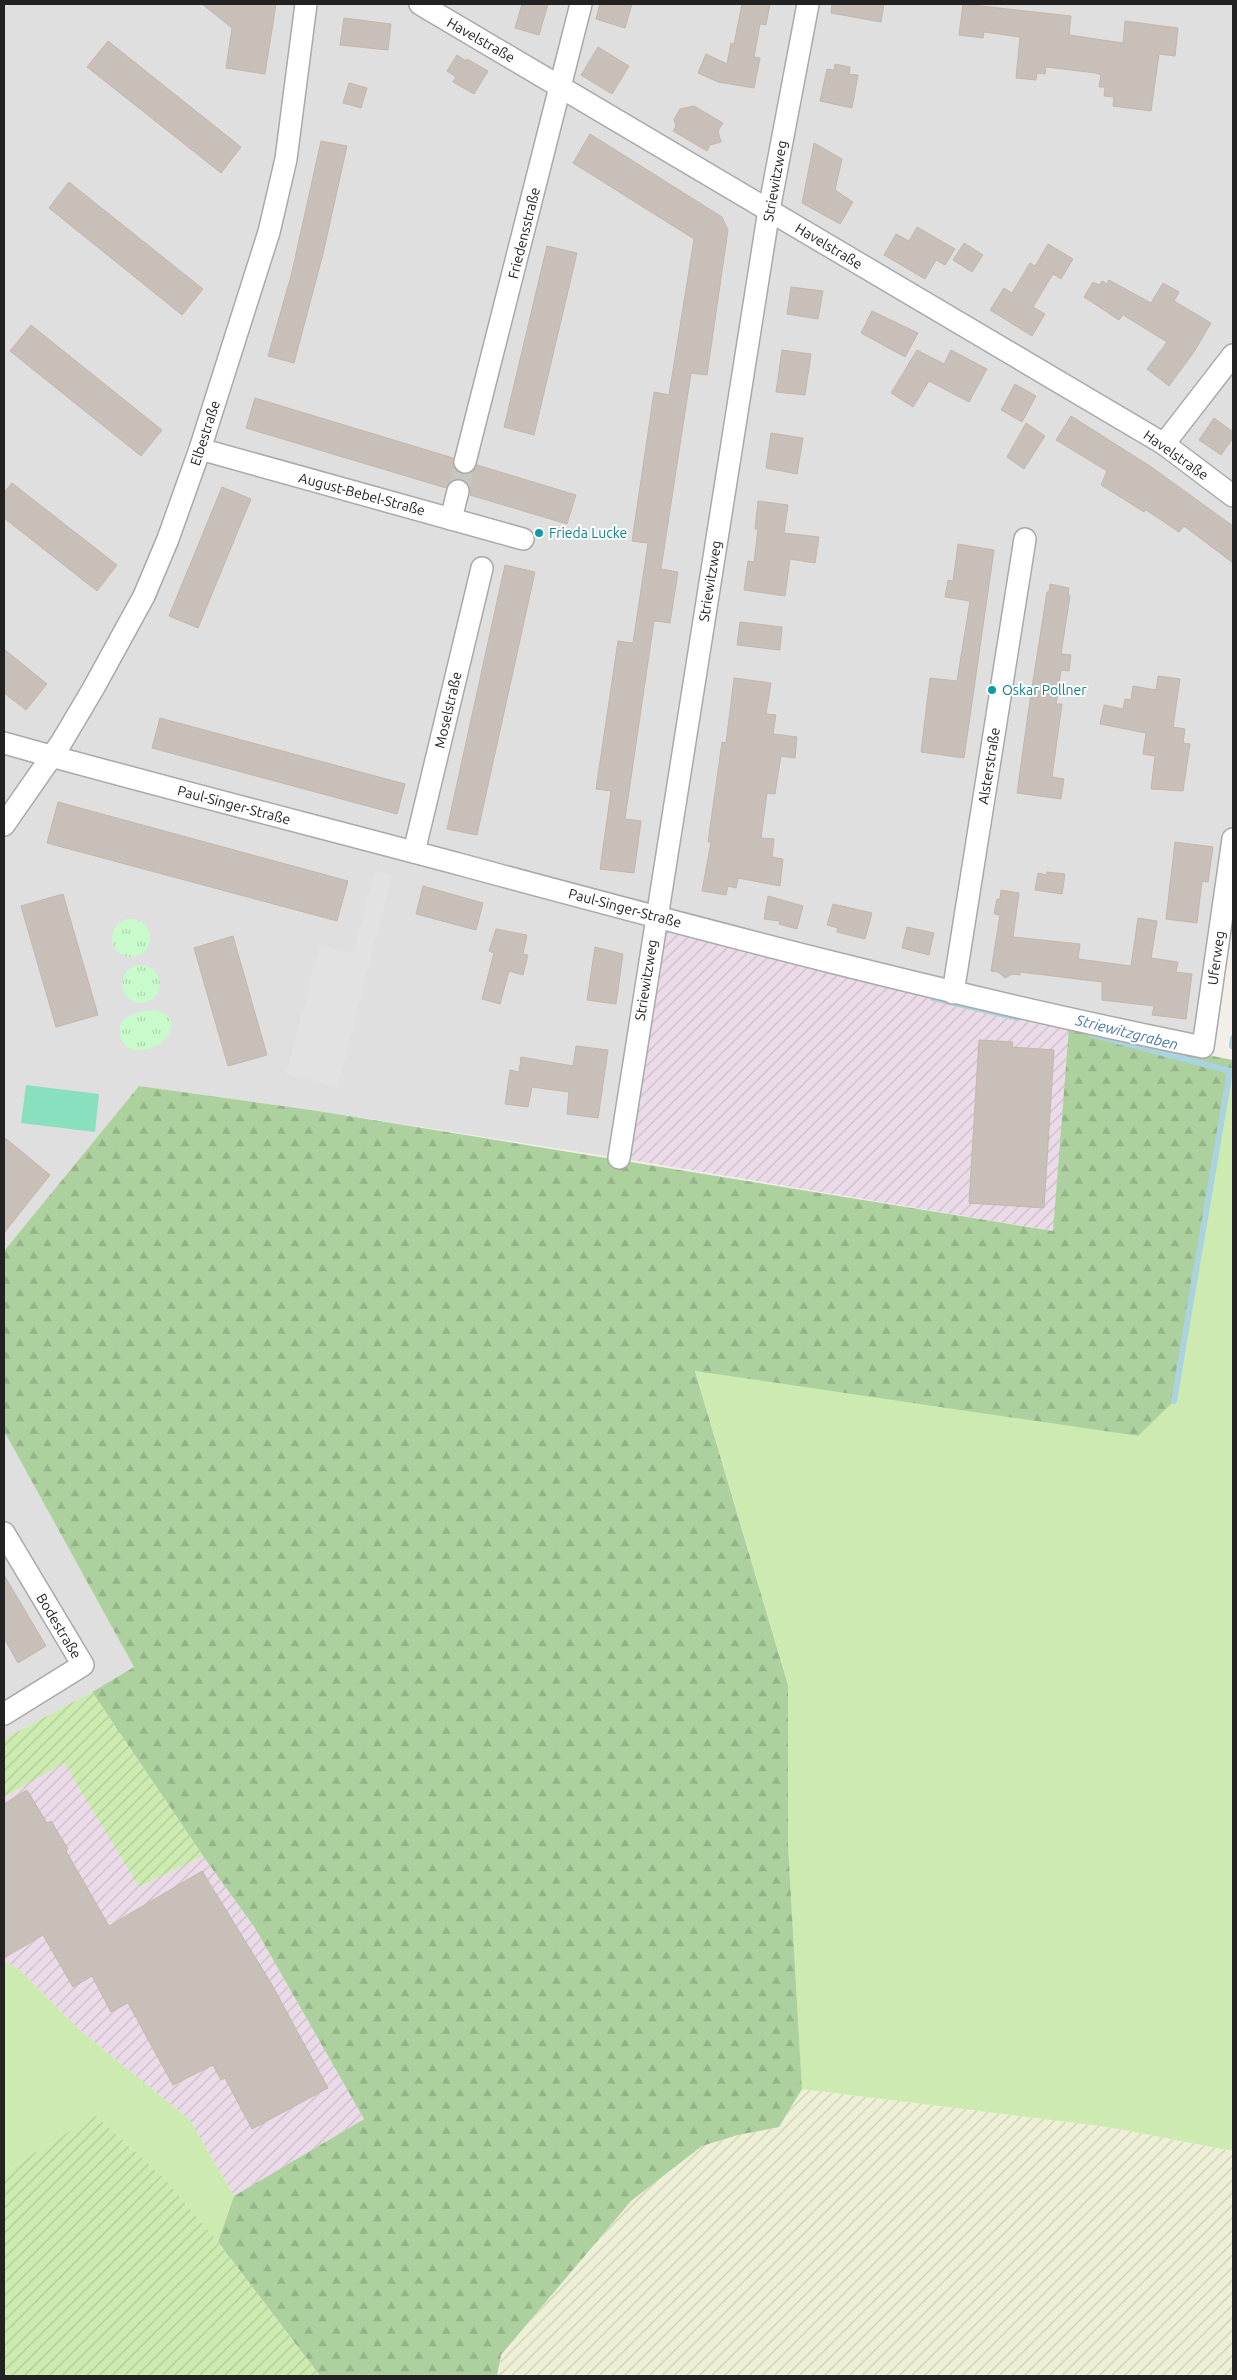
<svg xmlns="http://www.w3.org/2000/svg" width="1237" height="2380" font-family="Ubuntu,sans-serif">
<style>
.residential{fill:#e0dfdf}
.industrial{fill:url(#industrial-furrows)}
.farmland{fill:url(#farmland-furrows)}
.grass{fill:#cdebb0}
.forest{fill:url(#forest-firs)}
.park{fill:url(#park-tufts)}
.garden{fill:url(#garden-furrows)}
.pitch{fill:#88e0be}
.parking{fill:#e2e2e2}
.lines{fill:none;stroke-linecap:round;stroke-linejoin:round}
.stream{stroke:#aad3df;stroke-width:6}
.building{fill:#c7bfb8;stroke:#c4b6ab}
.street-tunnel{stroke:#c8c6c1;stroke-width:21;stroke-dasharray:21 11;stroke-linecap:butt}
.street-casing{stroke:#a9a9a9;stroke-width:24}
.street{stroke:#fff;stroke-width:21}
.culture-dot{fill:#0f9aa8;stroke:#fff;stroke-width:2}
.labels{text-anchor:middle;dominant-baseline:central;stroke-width:4;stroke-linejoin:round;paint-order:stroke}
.street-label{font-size:14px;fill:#222;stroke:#fff}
.culture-label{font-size:14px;fill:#0d838f;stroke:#fff;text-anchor:start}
.water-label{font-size:15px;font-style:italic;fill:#4a7aab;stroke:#fff}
</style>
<defs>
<pattern id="industrial-furrows" width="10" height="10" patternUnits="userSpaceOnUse" patternTransform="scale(1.25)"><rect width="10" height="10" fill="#ebdbe8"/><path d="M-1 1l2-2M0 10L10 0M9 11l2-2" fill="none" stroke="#c9bcc7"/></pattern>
<pattern id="farmland-furrows" width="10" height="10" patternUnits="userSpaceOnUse" patternTransform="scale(1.25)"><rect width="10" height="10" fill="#eef0d5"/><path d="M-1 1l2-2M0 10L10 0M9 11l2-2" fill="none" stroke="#ccceb7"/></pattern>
<pattern id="forest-firs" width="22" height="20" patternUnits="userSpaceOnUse" patternTransform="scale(1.25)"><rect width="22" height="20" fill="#add19e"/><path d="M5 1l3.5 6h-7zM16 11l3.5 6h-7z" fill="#95b388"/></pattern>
<pattern id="park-tufts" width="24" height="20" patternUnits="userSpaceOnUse" patternTransform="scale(1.25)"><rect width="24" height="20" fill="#c8facc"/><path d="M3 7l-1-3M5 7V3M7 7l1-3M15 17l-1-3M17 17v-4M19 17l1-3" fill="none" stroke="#acd6af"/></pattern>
<pattern id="garden-furrows" width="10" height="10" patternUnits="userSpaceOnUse" patternTransform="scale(1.25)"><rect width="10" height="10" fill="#cdebb0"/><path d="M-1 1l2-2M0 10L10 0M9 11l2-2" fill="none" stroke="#b0c997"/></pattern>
</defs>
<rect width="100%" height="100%" fill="#f2efe9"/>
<g class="residential">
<path d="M4,4H1233V839L1203,1047L619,1158L318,1111L139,1086L4,1251Z"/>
<path d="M4,1431L134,1667L92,1692L4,1739Z"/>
</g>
<g class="industrial">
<path d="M656,917L1070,1020L1054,1231L619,1158Z"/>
<path d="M64,1762L139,1887L203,1856L255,1928L364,2119L234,2196L190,2120L82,2032L20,1970L4,1961V1797Z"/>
</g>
<path class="farmland" d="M802,2089L1108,2127L1233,2151V2376H497L501,2355L631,2201L702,2146L738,2135L779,2127Z"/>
<g class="grass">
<path d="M1233,1067V2151L1108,2127L802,2089L788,1844V1684L695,1370L1138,1436L1230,1071Z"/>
<path d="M4,1961L20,1970L82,2032L190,2120L234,2196L218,2242L164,2178L95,2115L4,2172Z"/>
</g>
<path class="forest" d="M1069,1028L1233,1060L1174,1401L1138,1436L695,1371L788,1685V1844L802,2089L779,2127L738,2135L702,2146L631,2201L501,2355L497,2376H320L218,2242L234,2196L364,2119L255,1928L203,1856L92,1692L134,1667L4,1431V1251L139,1086L318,1111L1053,1231Z"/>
<g class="park">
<circle cx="131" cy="938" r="19"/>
<circle cx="141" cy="984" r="19"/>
<path d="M154,1010C191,1017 163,1054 134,1050C119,1047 114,1025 128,1017C135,1012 146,1011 154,1010Z"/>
</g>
<g class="garden">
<path d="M92,1692L203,1856L139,1887L64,1763L4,1797V1739Z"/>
<path d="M95,2115L164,2178L218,2242L320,2376H4V2172Z"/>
</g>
<path class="pitch" d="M26,1085L99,1094L95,1132L21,1123Z"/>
<path class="parking" d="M374,872L392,876L338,1087L286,1074L320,945L353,953Z"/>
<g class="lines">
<g class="stream">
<path d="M933,998L1018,1018"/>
<path d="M1091,1034L1230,1071L1174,1401"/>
<path d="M1232,1046L1233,1038"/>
</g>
</g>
<g class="building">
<path d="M202,4H276L265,74L226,68L232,28Z"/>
<path d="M522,4H548L539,35L515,28Z"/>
<path d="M600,4H632L625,28L596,19Z"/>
<path d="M742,4H770L766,25L760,24L754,57L760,58L754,88L718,82L698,73L706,54L727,64L731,43L734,44Z"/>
<path d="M832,4H884L881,22L831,13Z"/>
<path d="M963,4L1071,16L1069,35L1123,43L1125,21L1178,28L1175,56L1159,54L1151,111L1113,106L1114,97L1104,96L1105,87H1099L1101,75L1096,73L1046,67L1045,74L1037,73L1036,80L1016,78L1020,37L984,32L983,38L959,35Z"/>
<path d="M344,18L391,24L388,50L340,45Z"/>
<path d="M108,41L241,147L221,173L87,67Z"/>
<path d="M598,47L629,66L612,94L581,75Z"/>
<path d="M457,55L466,61L467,59L488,71L474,94L453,82L456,77L447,71Z"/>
<path d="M835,64L850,67L849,74L858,75L852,108L820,101L827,69L834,70Z"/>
<path d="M349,83L367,88L361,108L343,103Z"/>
<path d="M694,106L723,123L718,131L721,142L710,145L707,151L673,131L676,126L674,119L680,109Z"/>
<path d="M590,134L722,217L728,230L707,375L691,373L661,569L678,572L670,623L654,621L625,819L641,821L634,873L600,869L611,791L596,789L618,641L633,643L648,543L632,541L654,392L669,395L694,239L573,163Z"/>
<path d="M321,141L347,146L323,254L294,363L268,356L291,276Z"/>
<path d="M814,143L842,159L835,190L853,202L840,224L802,203Z"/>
<path d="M69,182L203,289L182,315L49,208Z"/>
<path d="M917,227L955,249L945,265L936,260L925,279L884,255L896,234L909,241Z"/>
<path d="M964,243L983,255L972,272L953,260Z"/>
<path d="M1048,244L1073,259L1061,279L1053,274L1033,307L1045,314L1032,336L990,310L1004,288L1012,293L1030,263L1035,266Z"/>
<path d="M547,246L577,253L534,435L504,427Z"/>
<path d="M1109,280L1151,303L1163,283L1179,292L1174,301L1211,323L1194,352L1169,386L1147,369L1167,342L1123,315L1119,320L1084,297L1093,282L1099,285L1102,281L1107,284Z"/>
<path d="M791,287L823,291L818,319L787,314Z"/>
<path d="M872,311L918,333L905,357L861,333Z"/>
<path d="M31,325L162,430L141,456L10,351Z"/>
<path d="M782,350L811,354L805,395L776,392Z"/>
<path d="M917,350L944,364L951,350L987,369L969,402L929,381L913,407L891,393Z"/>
<path d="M1015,384L1036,396L1022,422L1001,410Z"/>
<path d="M255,398L453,458V466L461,474H469L477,465L576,495L567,524L470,495V487L461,479H454L446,488L246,428Z"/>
<path d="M1071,416L1150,466L1233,526V563L1184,526L1179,532L1146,510L1144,512L1101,485L1107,471L1056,440Z"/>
<path d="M1214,418L1233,432V438L1221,455L1199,440Z"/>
<path d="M1026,423L1045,436L1024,469L1007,457Z"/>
<path d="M771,433L803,438L797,474L766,468Z"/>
<path d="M12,483L117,565L97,591L4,518V493Z"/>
<path d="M222,487L251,499L198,628L169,616Z"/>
<path d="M758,501L788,505L784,533L819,537L815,563L790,559L785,596L744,590L748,561L754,562L758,529H755Z"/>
<path d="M958,544L994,550L964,758L921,752L930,678L957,681L970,601L945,597L948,580L953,581Z"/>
<path d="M505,565L535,572L477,835L447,829Z"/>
<path d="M1050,584L1069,588L1068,595L1070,596L1061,654L1071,655L1069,671L1061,670L1056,704H1062L1052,777L1064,779L1061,799L1017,793L1030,700L1047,592H1049Z"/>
<path d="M740,622L782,627L780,650L737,645Z"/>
<path d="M4,649L47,684L26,710L4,693Z"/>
<path d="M1158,676L1180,679L1173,727L1185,729L1183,743L1190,744L1183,791L1151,789L1155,756L1143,754L1146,733L1100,724L1104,705L1123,709L1125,699L1131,700L1133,686L1156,690Z"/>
<path d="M734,678L771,683L766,714L776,715L773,734L797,737L795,758L781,756L775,794L767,793L761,838L774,839L772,857L783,859L780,886L738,878L736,888L728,886L726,895L702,891L711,842H708L722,742L726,743Z"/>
<path d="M160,718L405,784L397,814L152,748Z"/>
<path d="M58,802L348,881L337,921L47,843Z"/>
<path d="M1175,842L1213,847L1208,882L1202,881L1197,923L1166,919Z"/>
<path d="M1047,872L1065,874L1062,894L1035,890L1038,873L1046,875Z"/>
<path d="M423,886L483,903L476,930L416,914Z"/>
<path d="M1001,890L1019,893L1013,937L1080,944L1078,959L1131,966L1138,918L1157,921L1151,958L1178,962L1176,972L1192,974L1186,1019L1152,1015L1154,1006L1102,1000V982L1020,972V975L1012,974L1005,978L998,972L991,971L1000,915L994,914L997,899H1000Z"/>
<path d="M63,894L98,1015L56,1027L21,906Z"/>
<path d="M768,896L803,906L797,929L779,924L780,921L764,919Z"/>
<path d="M833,904L872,913L865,939L837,932L838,928L827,925Z"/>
<path d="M907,927L934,933L929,955L902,948Z"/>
<path d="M496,929L527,935L523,954L528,955L523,975L509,971L500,1004L482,999L494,953L489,951Z"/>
<path d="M233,936L267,1055L228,1066L194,948Z"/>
<path d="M595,947L623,954L616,1004L587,1000Z"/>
<path d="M979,1040L1013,1042L1012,1047L1054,1050L1044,1208L969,1203Z"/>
<path d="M576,1046L608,1050L598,1118L567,1114L569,1092L532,1087L528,1107L505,1104L510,1070L519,1072L521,1057L573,1066Z"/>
<path d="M4,1137L50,1175L4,1233Z"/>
<path d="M4,1575L46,1646L18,1663L4,1638Z"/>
<path d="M27,1790L47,1823L51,1821L68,1849L66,1851L109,1926L202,1871L271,1983L328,2088L252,2129L225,2078L221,2080L213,2065L173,2085L128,2003L111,2012L92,1976L73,1987L43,1935L4,1958V1804Z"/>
</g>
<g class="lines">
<path class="street-tunnel" d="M458,491L465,462"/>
<g class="street-casing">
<g id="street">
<path d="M420,4L1164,444L1233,496"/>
<path d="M1164,444L1233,355"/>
<path d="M200,449L523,539"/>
<path d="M465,462L581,4"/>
<path d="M451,519L458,491"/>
<path d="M4,743C158,786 312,825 466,866C711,932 955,997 1203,1047L1233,839"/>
<path d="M4,825L61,743L93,689L144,596L168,539L200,449L269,232L286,159L306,4"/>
<path d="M414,852L482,568"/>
<path d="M953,993L1025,539"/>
<path d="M619,1158L769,210L808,4"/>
<path d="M4,1533L83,1665L4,1714"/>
</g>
</g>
<use href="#street" class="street"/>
</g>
<g class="culture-dot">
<circle cx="539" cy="533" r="5"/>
<circle cx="992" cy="690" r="5"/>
</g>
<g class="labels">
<g class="street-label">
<text transform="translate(481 40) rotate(30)">Havelstraße</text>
<text transform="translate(775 181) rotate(-80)">Striewitzweg</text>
<text transform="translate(524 233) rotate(-76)">Friedensstraße</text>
<text transform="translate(829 246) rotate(31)">Havelstraße</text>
<text transform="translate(205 433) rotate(-72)">Elbestraße</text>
<text transform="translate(1176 455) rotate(35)">Havelstraße</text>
<text transform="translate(362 494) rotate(15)">August-Bebel-Straße</text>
<text transform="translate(710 581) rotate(-81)">Striewitzweg</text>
<text transform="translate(448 710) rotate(-77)">Moselstraße</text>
<text transform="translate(989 766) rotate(-81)">Alsterstraße</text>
<text transform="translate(234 805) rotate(15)">Paul-Singer-Straße</text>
<text transform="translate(625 908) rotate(15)">Paul-Singer-Straße</text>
<text transform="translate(1216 958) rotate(-82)">Uferweg</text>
<text transform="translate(646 980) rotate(-81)">Striewitzweg</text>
<text transform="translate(59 1626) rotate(59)">Bodestraße</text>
</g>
<g class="culture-label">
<text x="549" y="533">Frieda Lucke</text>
<text x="1002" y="690">Oskar Pollner</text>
</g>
<g class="water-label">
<text transform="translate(1127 1032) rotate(14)">Striewitzgraben</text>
</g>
</g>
<rect width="1237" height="2380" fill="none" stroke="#222222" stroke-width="10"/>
</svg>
